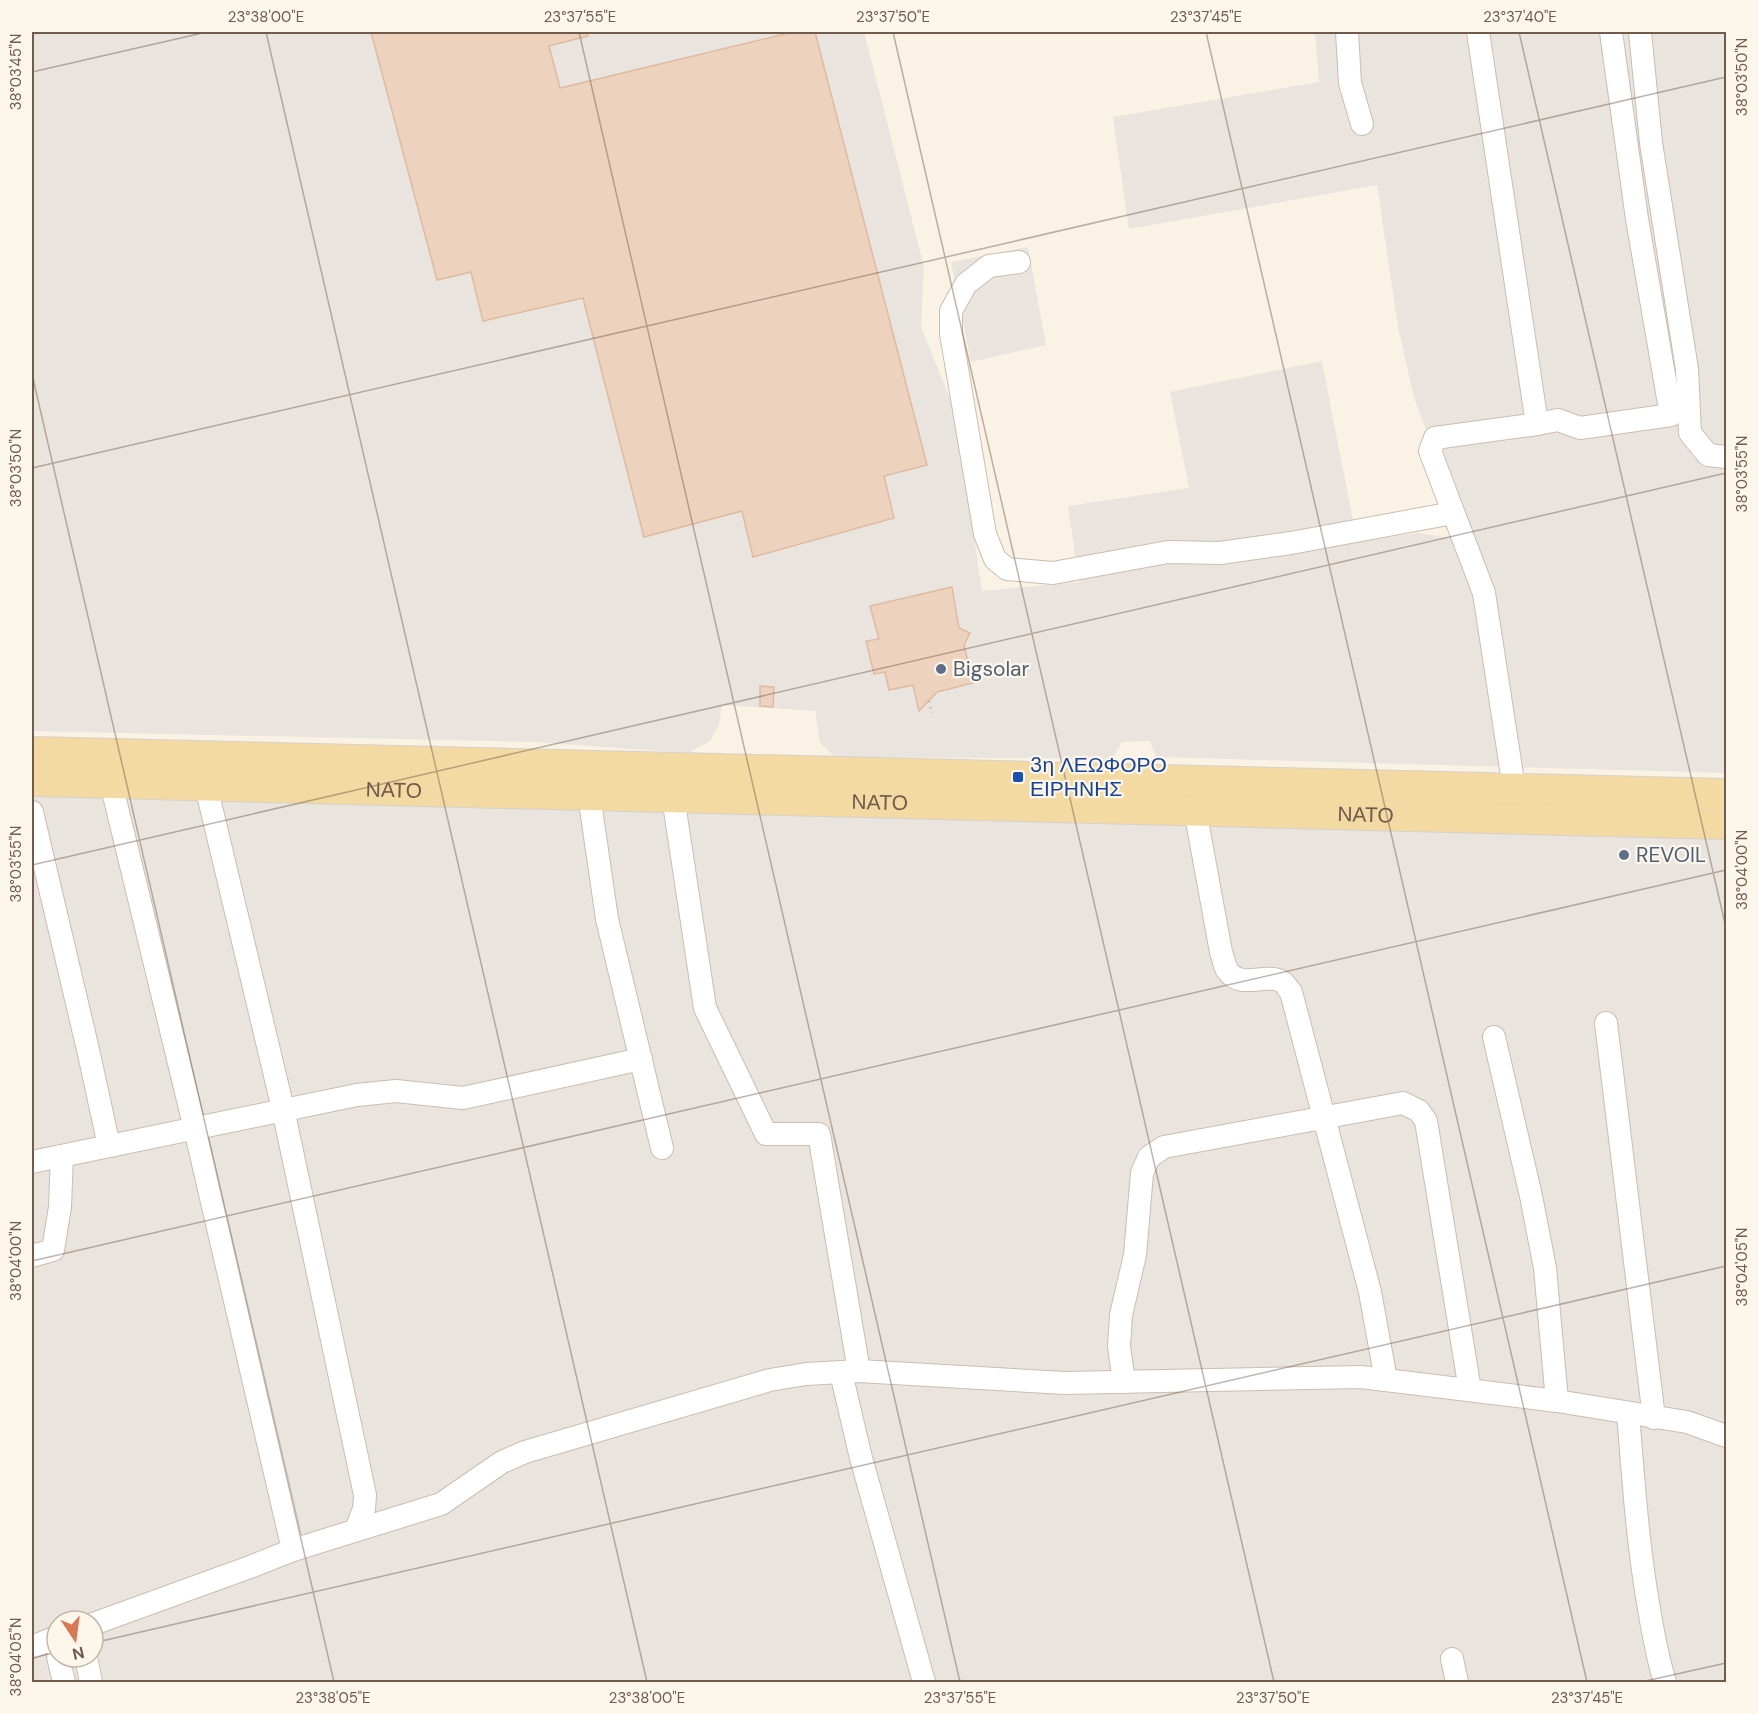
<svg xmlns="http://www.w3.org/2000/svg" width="1758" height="1714" font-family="'DM Sans',sans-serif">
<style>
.industrial{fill:#eae4de;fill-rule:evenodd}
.building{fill:#edd3be;stroke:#debba0;stroke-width:1.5}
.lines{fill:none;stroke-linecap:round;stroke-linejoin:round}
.minor-casing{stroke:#ccbdaf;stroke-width:24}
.major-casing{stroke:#d7d1cd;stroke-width:32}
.path{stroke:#d1b6a2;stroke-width:3;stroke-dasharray:1.5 4.5;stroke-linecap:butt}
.minor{stroke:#fff;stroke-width:22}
.major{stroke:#f3d9a2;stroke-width:30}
.ticks{fill:none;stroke:#705b4c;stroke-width:1.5;stroke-opacity:0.45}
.service-dot{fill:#5c6f8a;stroke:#fdf6ea;stroke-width:2}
.transit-dot{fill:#1a4fb4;stroke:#fdf6ea;stroke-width:2}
.labels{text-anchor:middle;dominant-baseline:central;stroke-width:4.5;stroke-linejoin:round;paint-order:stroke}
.service-label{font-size:21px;fill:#4e5e75;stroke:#fdf6ea;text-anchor:start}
.transit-label{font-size:21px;fill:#164399;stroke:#fdf6ea;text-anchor:start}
.street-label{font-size:21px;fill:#705b4c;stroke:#fdf6ea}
.neatline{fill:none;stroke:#705b4c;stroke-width:2}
.ticks-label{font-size:15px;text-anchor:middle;fill:#705b4c}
</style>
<rect width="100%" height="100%" fill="#faf2e4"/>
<g class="industrial">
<path d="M32,32H864L924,267L921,327L955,411L982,591L1079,582L1068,506L1189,488L1170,392L1322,361L1357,542L1418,533L1449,538L1466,532L1414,398L1398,327L1377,185L1129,229L1113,117L1319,82L1315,32H1726V773L1156,757L1150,741L1122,742L1112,759L835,757L820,743L815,711L722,705L719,725L710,741L688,753L533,742L32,731Z"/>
<path d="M1028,247L1046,345L971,362L951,262Z"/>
<path d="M32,796L1726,836V1682H32ZM57,1621H93V1657H57Z"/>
</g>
<g class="building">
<path d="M371,32H587L588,36L549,46L560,88L793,32H815L927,465L884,476L894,518L753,557L742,511L644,537L583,298L483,321L471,272L437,280Z"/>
<path d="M952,587L959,628L970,633L964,645L973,683L937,692L919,711L913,685L889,690L885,672L874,674L866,641L879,639L870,606Z"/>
<path d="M760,686L774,687L773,707L760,706Z"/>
</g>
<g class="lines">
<g class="minor-casing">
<g id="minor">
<path d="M1347,32L1350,83L1362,124"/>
<path d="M1478,32L1537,424L1435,438L1430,451L1484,593L1514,788"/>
<path d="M1640,32L1651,143L1687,369L1690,433L1708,455L1726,457"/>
<path d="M1019,262L989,266L966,284L951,311V334L955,357L985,534L995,559L1007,569L1053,573L1168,552L1220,553L1291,543L1453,513"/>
<path d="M1537,424L1558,420L1580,428L1671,415L1637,219L1611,32"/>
<path d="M111,783L195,1129L293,1550"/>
<path d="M206,786L283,1109L365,1495L364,1509L356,1529"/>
<path d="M589,795L607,919L662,1148"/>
<path d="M673,797L705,1008L766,1134H819L859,1371"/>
<path d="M1195,810L1221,952C1223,957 1224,965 1227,970C1240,990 1264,973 1281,981C1285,983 1288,989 1291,992L1370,1292L1386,1380"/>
<path d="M32,812L89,1054L109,1146"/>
<path d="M1606,1023L1654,1418"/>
<path d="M1494,1037L1531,1196L1545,1268L1557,1401"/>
<path d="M32,1162L357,1095L396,1091L463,1098L641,1059"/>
<path d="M32,1256L53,1250L60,1207L62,1156"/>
<path d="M841,1373L861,1458L924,1682"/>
<path d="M1124,1382L1119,1346L1121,1315L1135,1255L1142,1173L1149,1157L1164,1147L1403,1103L1419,1111L1426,1121L1470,1390"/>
<path d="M1628,1413C1633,1475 1637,1536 1647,1597C1652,1626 1656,1654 1665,1682"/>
<path d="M93,1624L250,1567L293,1550L441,1504L502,1462L525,1452L770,1380L806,1374L859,1371L1065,1383L1361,1377L1557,1401L1687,1422L1726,1436"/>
<path d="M32,1647L57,1637"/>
<path d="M58,1657L64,1682"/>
<path d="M86,1657L91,1682"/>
<path d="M1452,1659L1457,1682"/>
</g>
</g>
<g class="major-casing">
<g id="major">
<path d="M32,752L1726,794"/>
<path id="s1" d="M32,781L1726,824"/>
</g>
</g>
<path class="path" d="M929,701L932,713"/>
<use href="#minor" class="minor"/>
<use href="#major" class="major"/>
</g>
<path class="ticks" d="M266,32L647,1682M579,32L960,1682M893,32L1274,1682M1206,32L1587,1682M1519,32L1726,928M32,72L207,32M32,374L334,1682M32,468L1726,77M32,865L1726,473M32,1261L1726,870M93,1643L1726,1266M32,1658L57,1652M1641,1682L1726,1663"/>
<g class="service-dot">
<circle cx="941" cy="669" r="6"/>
<circle cx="1624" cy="855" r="6"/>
</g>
<rect class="transit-dot" x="1012" y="771" width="12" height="12" rx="3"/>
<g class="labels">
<g class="service-label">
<text x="953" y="669">Bigsolar</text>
<text x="1636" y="855">REVOIL</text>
</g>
<g class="transit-label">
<text x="1030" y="765">3η ΛΕΩΦΟΡΟ<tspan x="1030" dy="24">ΕΙΡΗΝΗΣ</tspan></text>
</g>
<g class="street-label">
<text stroke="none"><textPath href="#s1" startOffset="362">ΝΑΤΟ</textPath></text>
<text stroke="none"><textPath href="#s1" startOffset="848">ΝΑΤΟ</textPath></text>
<text stroke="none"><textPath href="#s1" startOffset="1334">ΝΑΤΟ</textPath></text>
</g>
</g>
<rect width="1758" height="1714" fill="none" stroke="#fdf6ea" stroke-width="66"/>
<g transform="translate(75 1639) rotate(167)"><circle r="28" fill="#fdf6ea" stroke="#c5b8ab" stroke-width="1.5"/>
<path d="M0-4.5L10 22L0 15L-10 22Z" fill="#d97854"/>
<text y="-9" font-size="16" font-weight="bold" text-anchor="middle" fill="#705b4c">N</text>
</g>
<rect x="33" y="33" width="1692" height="1648" class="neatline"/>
<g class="ticks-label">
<text x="266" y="22">23°38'00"E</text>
<text x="580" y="22">23°37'55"E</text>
<text x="893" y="22">23°37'50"E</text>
<text x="1206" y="22">23°37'45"E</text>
<text x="1520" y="22">23°37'40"E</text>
<text transform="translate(16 72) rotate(-90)" y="5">38°03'45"N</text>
<text transform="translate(1742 77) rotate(-90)" y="5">38°03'50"N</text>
<text transform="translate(16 468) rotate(-90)" y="5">38°03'50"N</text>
<text transform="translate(1742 474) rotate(-90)" y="5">38°03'55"N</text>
<text transform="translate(16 864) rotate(-90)" y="5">38°03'55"N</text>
<text transform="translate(1742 870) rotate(-90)" y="5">38°04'00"N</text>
<text transform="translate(16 1261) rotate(-90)" y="5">38°04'00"N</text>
<text transform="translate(1742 1267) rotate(-90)" y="5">38°04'05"N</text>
<text transform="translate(16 1657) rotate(-90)" y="5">38°04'05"N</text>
<text x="333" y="1703">23°38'05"E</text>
<text x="647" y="1703">23°38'00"E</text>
<text x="960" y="1703">23°37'55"E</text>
<text x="1273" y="1703">23°37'50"E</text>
<text x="1587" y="1703">23°37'45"E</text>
</g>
</svg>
